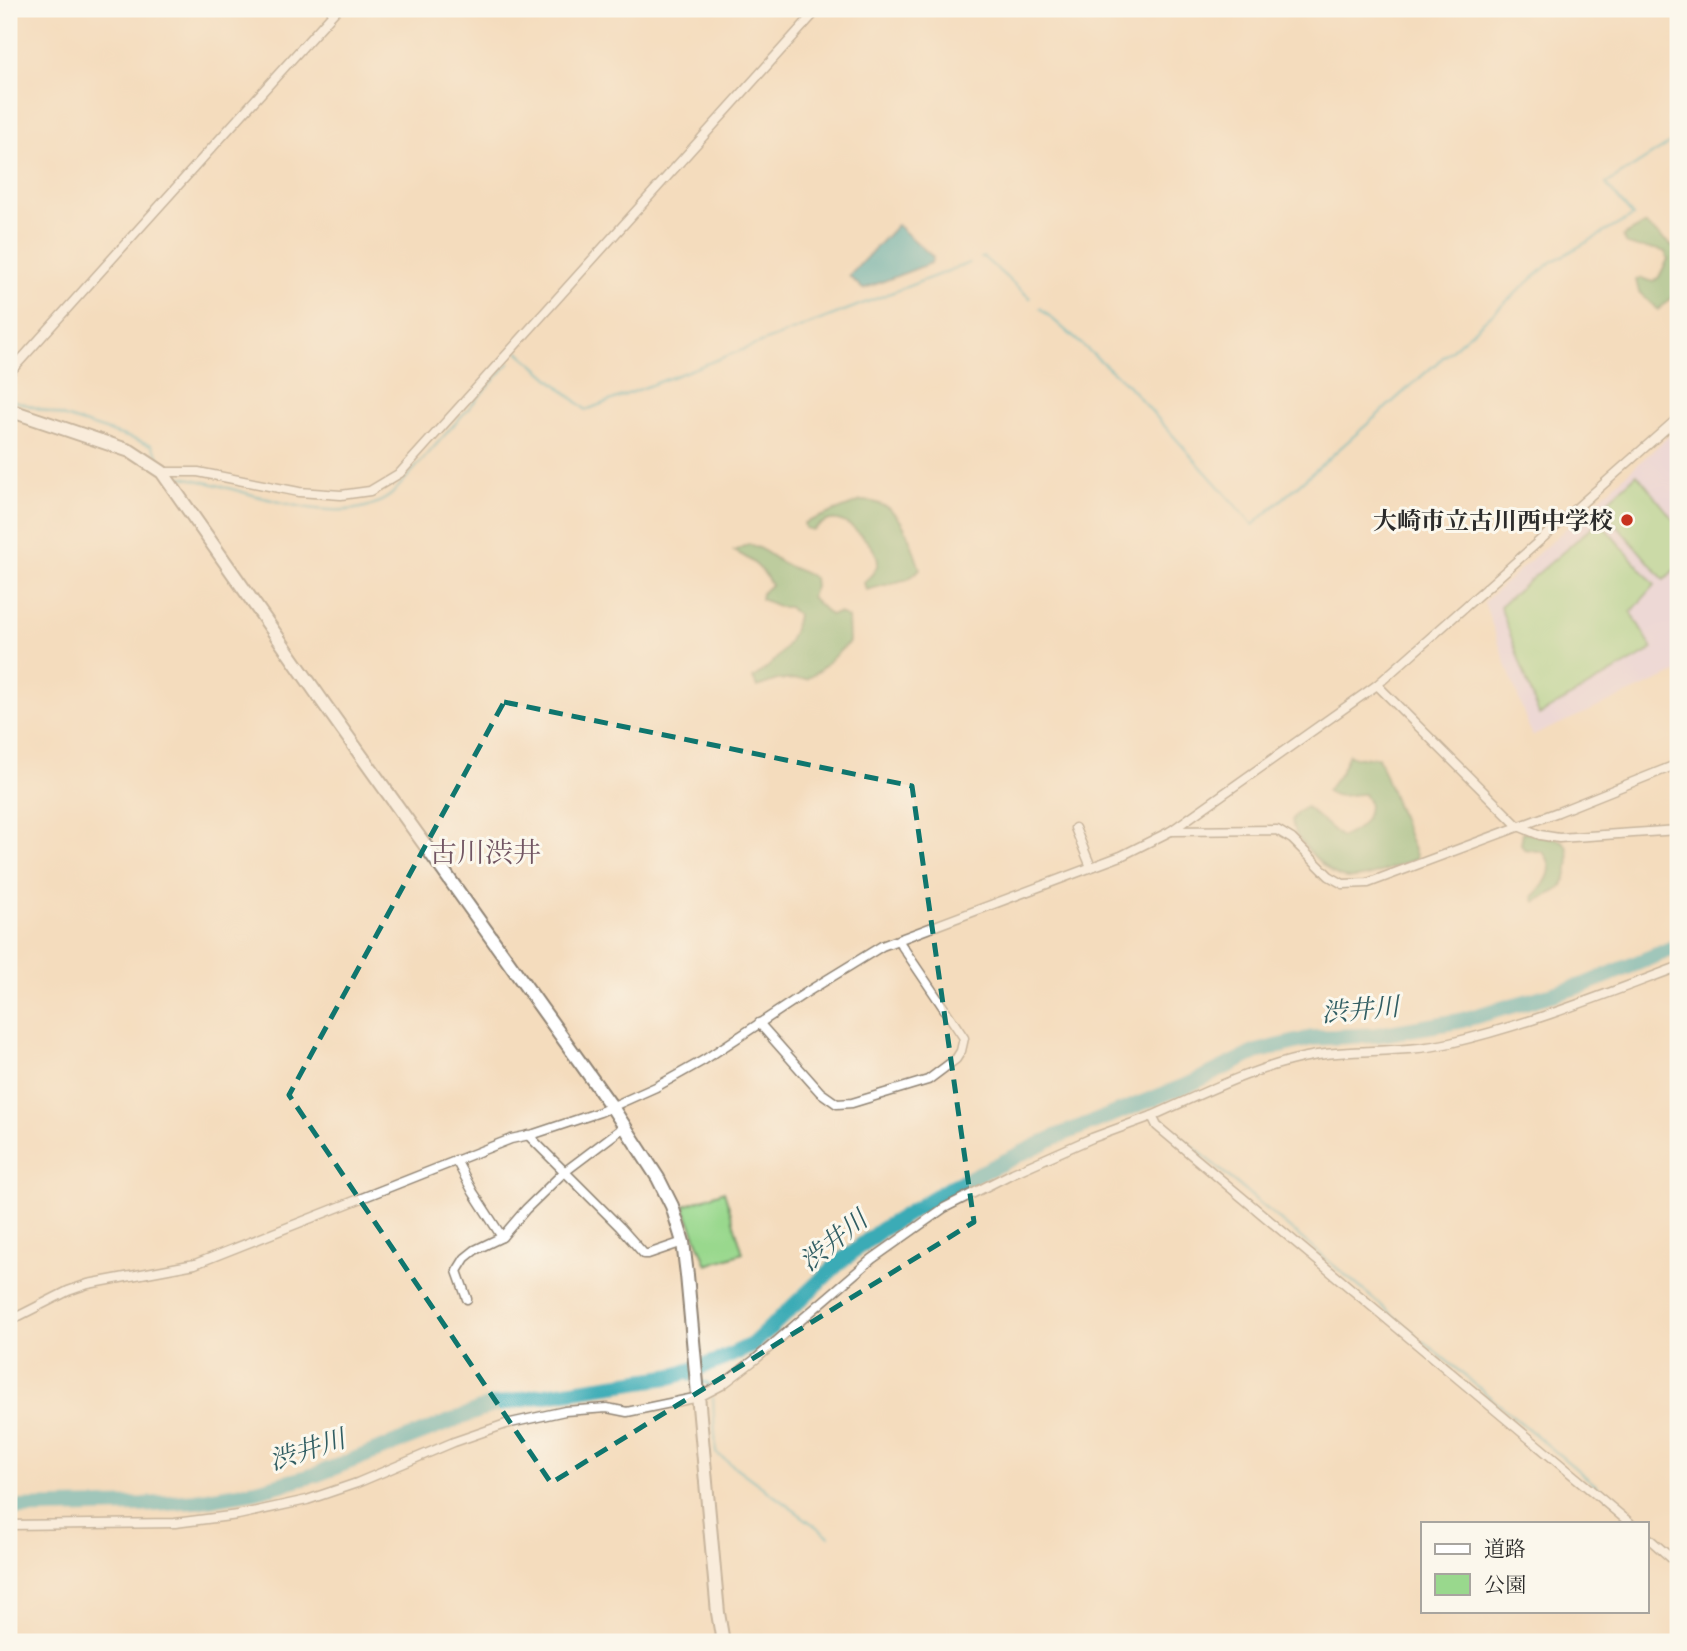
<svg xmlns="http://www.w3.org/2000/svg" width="1687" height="1651" font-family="'Gentium Book Plus','Noto Serif JP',serif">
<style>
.built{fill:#e5d3f1}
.green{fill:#99d88d;stroke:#62825c;stroke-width:2}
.forest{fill:#7ab878;stroke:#527252;stroke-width:2}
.water{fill:#3aabb6;stroke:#326b70;stroke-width:2}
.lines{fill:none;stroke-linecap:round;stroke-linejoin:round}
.stream{stroke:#3aabb6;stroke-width:2.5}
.river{stroke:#3aabb6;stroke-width:16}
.street-casing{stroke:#908474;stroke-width:11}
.secondary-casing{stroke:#908474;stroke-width:16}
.street{stroke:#fff;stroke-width:8}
.secondary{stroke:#fff;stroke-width:12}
.marked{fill:none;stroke:#0f766e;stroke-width:5;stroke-dasharray:14 9;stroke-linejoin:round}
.poi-dot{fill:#c8321e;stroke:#fbf7ec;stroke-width:2.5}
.labels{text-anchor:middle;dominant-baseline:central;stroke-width:6;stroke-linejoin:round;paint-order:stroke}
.poi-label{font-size:24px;font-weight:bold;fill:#2b2b2b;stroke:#fbf7ec;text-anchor:end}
.water-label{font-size:26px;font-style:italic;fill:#315e63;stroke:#fbf7ec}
.quarter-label{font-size:28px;fill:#725663;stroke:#fbf7ec}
</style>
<rect width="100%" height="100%" fill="#fbf7ec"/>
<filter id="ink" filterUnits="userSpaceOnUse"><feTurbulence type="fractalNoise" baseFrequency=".0143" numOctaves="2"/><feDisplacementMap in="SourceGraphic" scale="14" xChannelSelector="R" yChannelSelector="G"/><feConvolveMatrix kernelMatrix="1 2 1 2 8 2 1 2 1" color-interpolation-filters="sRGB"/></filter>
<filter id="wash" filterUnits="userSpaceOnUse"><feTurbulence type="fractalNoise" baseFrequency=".00686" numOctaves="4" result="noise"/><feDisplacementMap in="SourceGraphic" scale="28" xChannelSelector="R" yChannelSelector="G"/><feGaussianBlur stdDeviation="1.57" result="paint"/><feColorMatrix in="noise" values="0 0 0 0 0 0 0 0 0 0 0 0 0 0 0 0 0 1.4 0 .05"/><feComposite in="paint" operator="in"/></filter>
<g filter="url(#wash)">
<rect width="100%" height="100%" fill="#f4dcbd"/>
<path class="built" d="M1670,435L1678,437V672L1532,736L1484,602Z"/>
<g class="green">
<path d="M1637,474L1678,525V566L1664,580L1601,507Z"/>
<path d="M1599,521L1655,585L1631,612L1653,649L1539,715L1500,606Z"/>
<path d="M724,1191L743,1253L707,1265L684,1206Z"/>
</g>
<g class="forest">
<path d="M1645,224L1678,251V292L1658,310L1639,292L1636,280L1641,278L1653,282L1659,277L1668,259L1665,252C1651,246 1639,251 1625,243L1623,236Z"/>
<path d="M861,501C902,500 909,538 920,569L908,579L866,590L864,582C884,565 881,556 864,538C856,530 848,522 837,520C828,518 819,525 812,530L805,528L804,523Z"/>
<path d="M748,544C765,548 773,559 788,566C797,570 805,572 814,578L815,586L811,597L830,615L839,613L848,618L849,642L819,671L807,679L777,680L757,687L753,678C776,663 794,642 797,615L789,607H780L761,599L762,593L771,585C764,569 749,558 734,551Z"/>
<path d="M1349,754L1356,758L1378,757L1417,858C1398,865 1362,883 1342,877C1331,874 1319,861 1311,853C1302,842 1293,835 1292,820L1298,812L1306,807L1341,837C1358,831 1369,822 1369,803L1364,794C1352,793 1337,800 1327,791L1341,772Z"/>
<path d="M1523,832C1535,835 1552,835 1562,841C1573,848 1569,881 1560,888C1553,894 1543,897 1535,902L1533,897C1546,883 1558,869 1543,852L1524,849L1521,844Z"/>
</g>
<path class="water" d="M897,225L933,257L931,263L863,289L849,276Z"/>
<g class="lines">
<g class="stream">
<path d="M981,258L983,257L1030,298"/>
<path d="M1040,308L1128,385L1253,525L1550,263L1633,216L1606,184L1678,138"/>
<path d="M519,352L586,410L969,263"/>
<path d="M9,399L152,445L159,457"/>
<path d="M181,477C240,485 340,536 392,494L510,362"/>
<path d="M1153,1098L1158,1108"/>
<path d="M1163,1119L1165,1123L1415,1334"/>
<path d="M1423,1341L1641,1523"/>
<path d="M674,1376L692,1380"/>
<path d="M702,1382L708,1383L709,1387"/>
<path d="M713,1398L716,1453L829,1536"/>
<path d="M1647,1528L1678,1555"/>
</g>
<path class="river" d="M9,1508L142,1505L196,1501L256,1491L315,1475L490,1406L539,1396L674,1376L718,1361L752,1345L840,1262L881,1230L950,1188L1055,1137L1190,1084L1256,1052L1312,1038L1376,1035L1459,1021L1584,985L1678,946"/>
</g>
</g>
<g filter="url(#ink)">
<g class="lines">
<g class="street-casing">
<g id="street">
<path d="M9,373L337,9"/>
<path d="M162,472H198L299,492L341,495L370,491L400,473L818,9"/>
<path d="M1377,685L1518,826L1540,835L1559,838L1678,830"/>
<path d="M1075,828L1091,867"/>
<path d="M1171,831L1277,830L1292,839L1329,876L1343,884L1368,883L1558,812L1678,764"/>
<path d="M759,1023L820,1092L837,1104L852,1103L928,1080L956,1059L961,1051L964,1038L898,940"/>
<path d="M1152,1116C1206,1092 1258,1065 1317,1055C1361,1049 1406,1053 1450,1043C1528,1025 1603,995 1678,967"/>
<path d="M528,1135L620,1227L644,1254H648L683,1242"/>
<path d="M456,1160L473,1192L502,1237"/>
<path d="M467,1299L457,1271L465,1258L475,1250L502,1237L526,1209L563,1173L624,1127"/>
<path d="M9,1321L68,1291L88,1284L195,1264L511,1139L534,1134L600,1112L656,1087L704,1060L807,992L882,946L1121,856L1171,831L1377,685L1678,418"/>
<path d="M9,1525L175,1523L238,1515L307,1500L357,1483L454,1442L506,1424L565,1411L607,1408L627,1412L699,1397L722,1385L757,1358L872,1259L944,1208L1013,1173L1092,1138L1152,1116L1157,1126L1630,1523"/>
<path d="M1647,1537L1678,1564"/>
</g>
</g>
<g class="secondary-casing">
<path id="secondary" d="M9,410L130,451L162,472L325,705L612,1107L658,1178L672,1206L683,1242L687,1275L718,1613L723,1642"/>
</g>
<use href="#street" class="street"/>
<use href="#secondary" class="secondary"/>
</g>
</g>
<path d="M0 0H1687V1651H0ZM504,702L912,786L974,1222L551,1483L289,1095Z" fill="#f4dcbd" fill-opacity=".55" fill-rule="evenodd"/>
<path class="marked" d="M504,702L912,786L974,1222L551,1483L289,1095Z"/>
<circle class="poi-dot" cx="1627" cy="520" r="7"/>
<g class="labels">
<g class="poi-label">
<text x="1613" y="520">大崎市立古川西中学校</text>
</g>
<g class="water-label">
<text transform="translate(1360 1009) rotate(-5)">渋井川</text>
<text transform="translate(833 1240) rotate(-39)">渋井川</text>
<text transform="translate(307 1449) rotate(-18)">渋井川</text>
</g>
<g class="quarter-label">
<text x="485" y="851">古川渋井</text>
</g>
</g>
<rect width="1687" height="1651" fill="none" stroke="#fbf7ec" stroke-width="35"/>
<rect x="1421" y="1522" width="228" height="91" fill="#fbf7ec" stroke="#a8a59f" stroke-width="2"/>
<rect x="1435" y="1544" width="35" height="10" fill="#ffffff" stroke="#a8a59f" stroke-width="2"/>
<text x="1484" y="1556" font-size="21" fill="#2b2b2b">道路</text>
<rect x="1435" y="1574" width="35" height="21" fill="#99d88d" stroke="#a8a59f" stroke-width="2"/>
<text x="1484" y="1592" font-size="21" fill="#2b2b2b">公園</text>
</svg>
